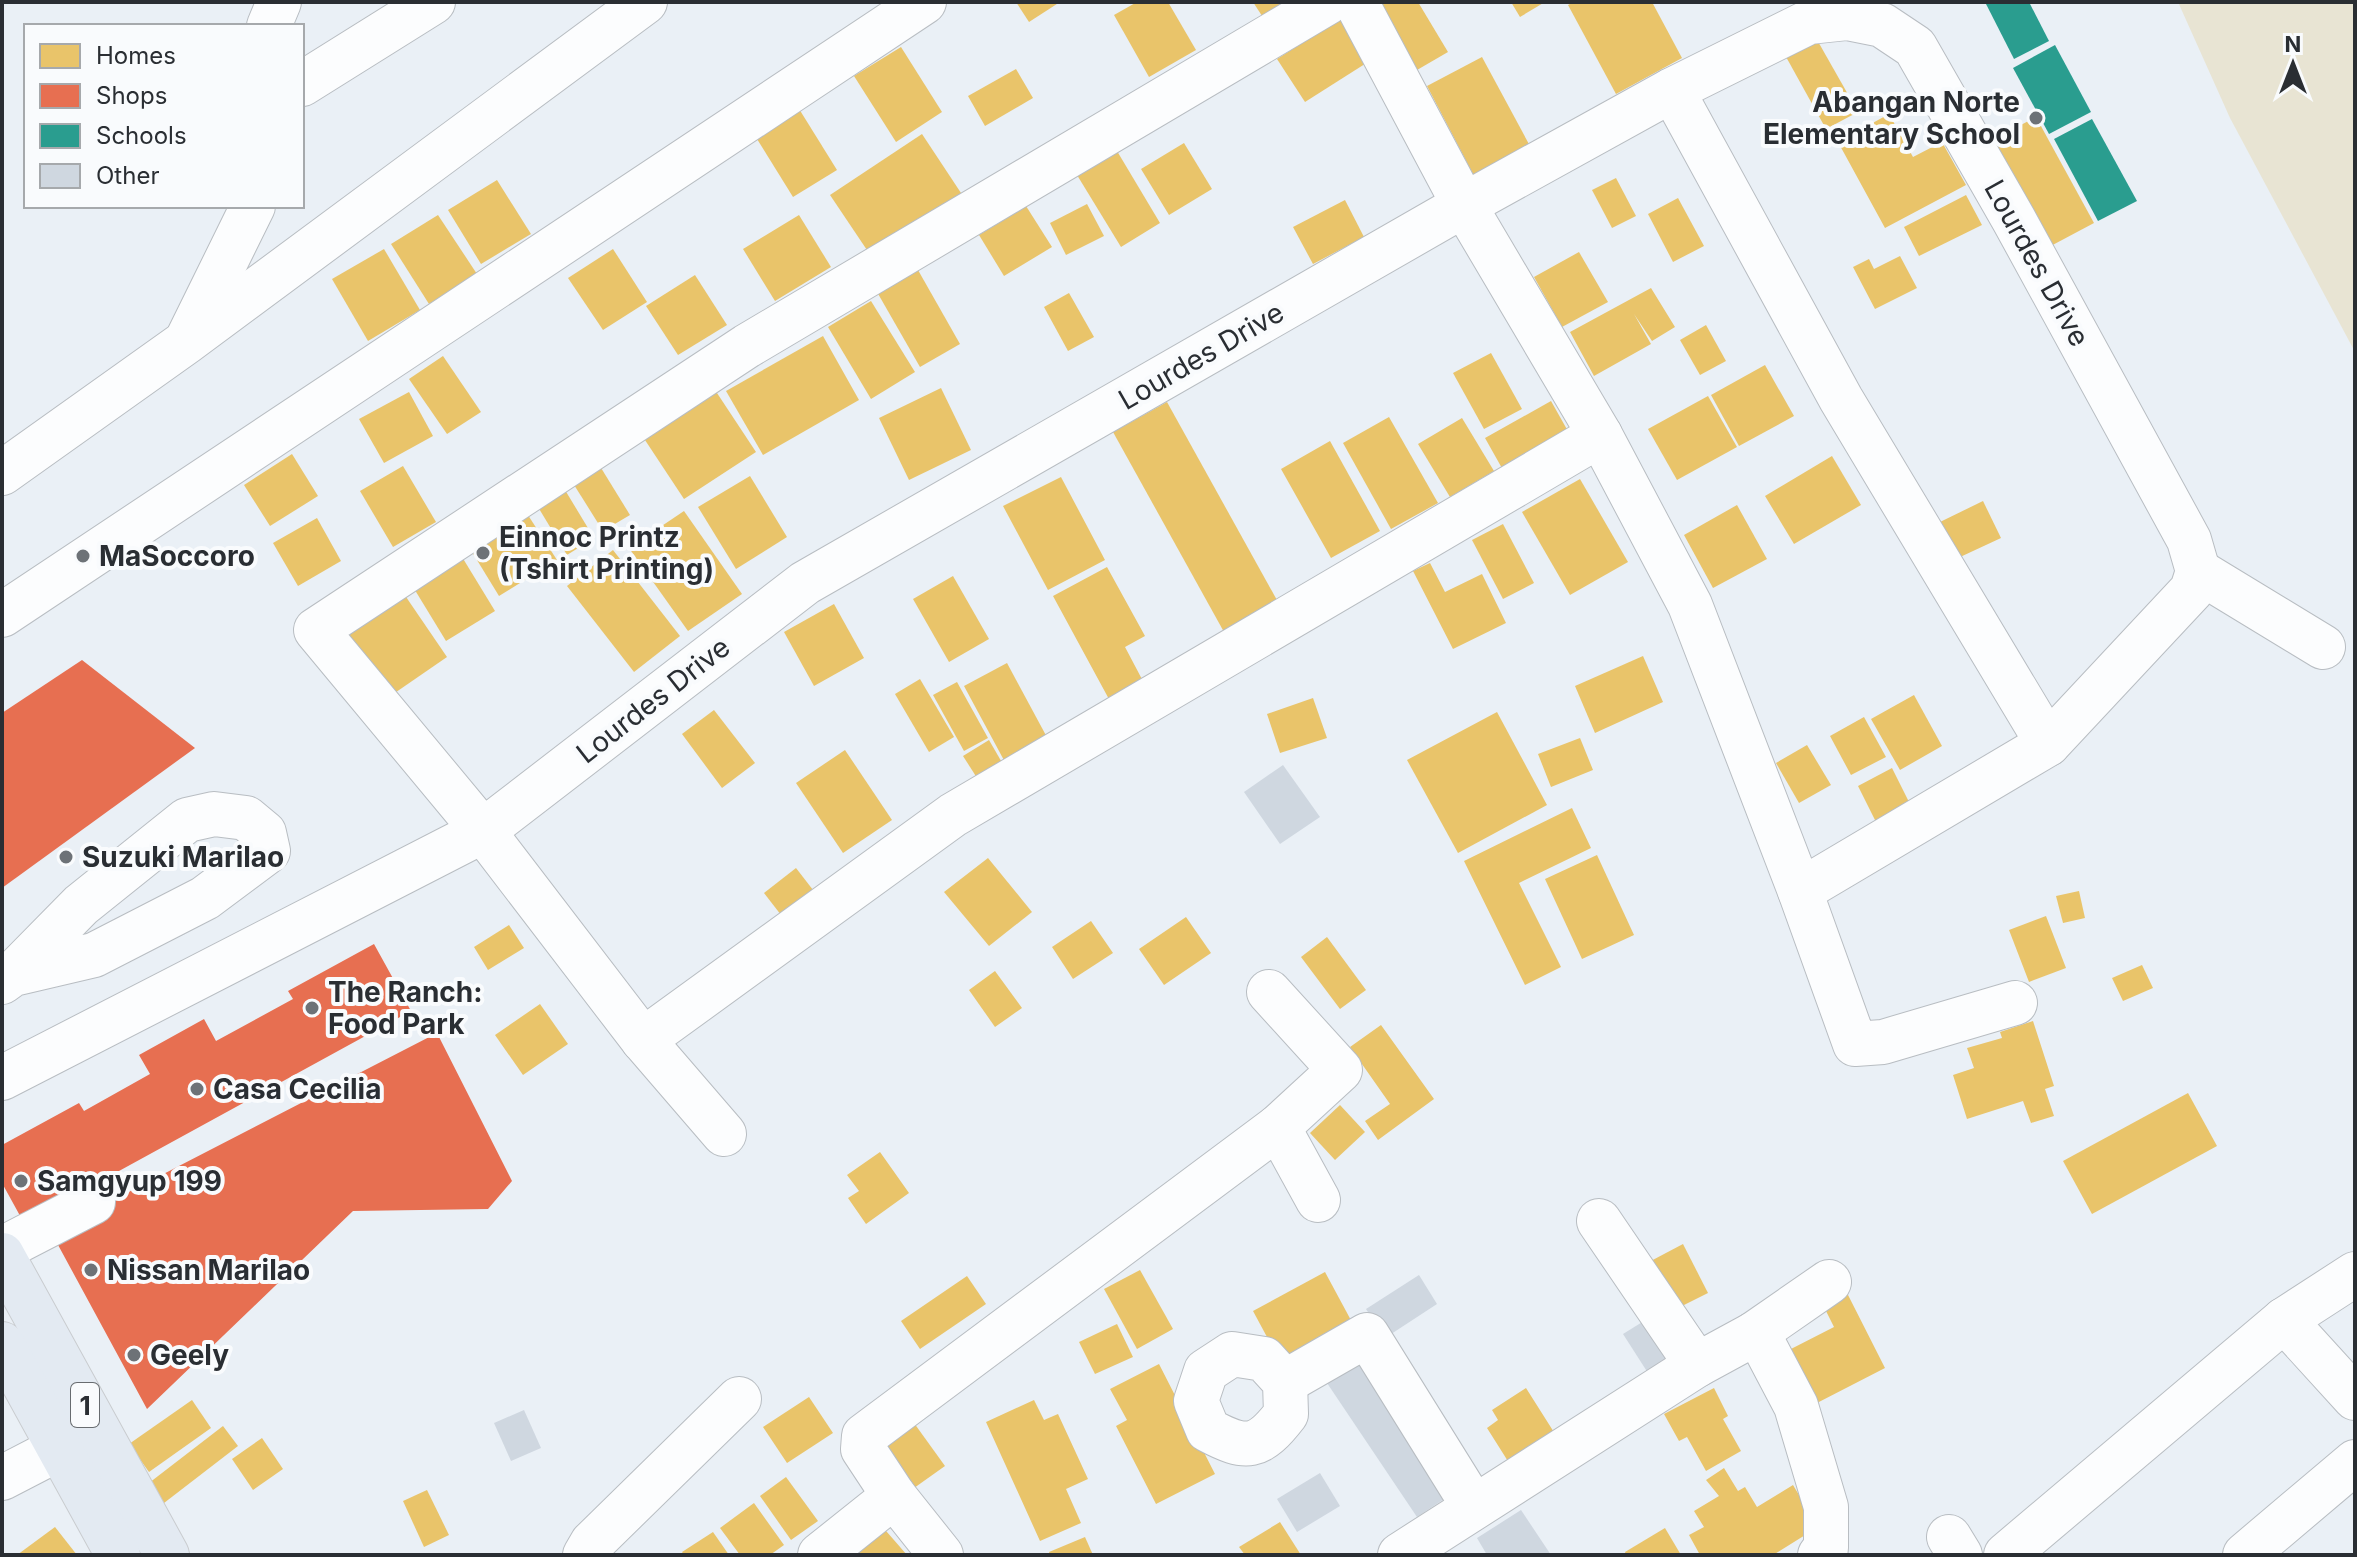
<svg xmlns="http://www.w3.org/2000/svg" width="2357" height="1557" font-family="Inter,sans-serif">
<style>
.green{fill:#e8e4d3}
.homes{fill:#e9c46a}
.shops{fill:#e76f51}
.schools{fill:#2a9d8f}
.building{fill:#cfd7e0}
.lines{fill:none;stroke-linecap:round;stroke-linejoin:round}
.minor-casing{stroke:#b8bdc2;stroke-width:46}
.highway-casing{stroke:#c9cccf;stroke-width:46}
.minor{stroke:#fcfdfe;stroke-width:44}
.highway{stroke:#e3eaf2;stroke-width:44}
.poi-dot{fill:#6d7277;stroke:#f9fbfd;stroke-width:3}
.labels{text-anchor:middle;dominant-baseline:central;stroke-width:8;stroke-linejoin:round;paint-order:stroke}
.shield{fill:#f9fbfd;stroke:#686c70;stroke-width:2}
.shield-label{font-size:26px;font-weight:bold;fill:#2a2e33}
.poi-label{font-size:28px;font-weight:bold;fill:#2a2e33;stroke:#f9fbfd;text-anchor:start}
.street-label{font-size:28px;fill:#2a2e33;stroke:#f9fbfd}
</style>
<rect width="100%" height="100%" fill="#eaf0f6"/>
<path class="green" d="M2178,2H2355V352L2230,118Z"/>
<g class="homes">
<path d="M1016,2H1060L1029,22Z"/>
<path d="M1137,2H1168L1196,50L1149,77L1114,15Z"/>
<path d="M1253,2H1290L1264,19Z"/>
<path d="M1377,2H1418L1448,52L1417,70Z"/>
<path d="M1511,2H1545L1520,17Z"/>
<path d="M1574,2H1652L1682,58L1616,94L1568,5Z"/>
<path d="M1340,19L1368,62L1305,102L1277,59Z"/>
<path d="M1816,38L1858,112L1826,129L1785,55Z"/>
<path d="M901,47L942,112L896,142L854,76Z"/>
<path d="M1482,57L1530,146L1474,176L1427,86Z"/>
<path d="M1016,69L1033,98L985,126L968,96Z"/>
<path d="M796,104L837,170L793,197L752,131Z"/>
<path d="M1889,114L1913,157L1942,142L1966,185L1885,228L1838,142Z"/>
<path d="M2036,117L2094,223L2047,248L1989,142Z"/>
<path d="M922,134L963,196L871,256L830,195Z"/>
<path d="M1184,143L1212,189L1169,215L1141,169Z"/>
<path d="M1117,151L1160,223L1121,247L1077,175Z"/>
<path d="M1616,178L1636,216L1612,228L1592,190Z"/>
<path d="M497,180L531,234L481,264L448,210Z"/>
<path d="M1966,195L1982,225L1919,256L1904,227Z"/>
<path d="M1678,198L1704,246L1673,262L1648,214Z"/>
<path d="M1345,200L1364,237L1313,264L1293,227Z"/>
<path d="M1087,204L1104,236L1066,255L1050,223Z"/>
<path d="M1026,206L1052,247L1004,276L979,235Z"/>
<path d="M438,215L477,274L429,304L391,244Z"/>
<path d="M799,215L831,267L775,301L743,249Z"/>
<path d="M384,249L420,310L368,341L332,279Z"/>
<path d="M613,249L647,302L603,330L568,278Z"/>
<path d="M1579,252L1608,302L1562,327L1534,277Z"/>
<path d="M1900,256L1917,288L1875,309L1853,267L1869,259L1874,269Z"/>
<path d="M914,263L960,344L920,367L873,285Z"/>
<path d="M695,275L727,325L678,355L646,306Z"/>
<path d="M1651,288L1675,327L1652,341L1634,314L1651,344L1594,376L1570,332Z"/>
<path d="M1069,293L1094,337L1068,351L1044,307Z"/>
<path d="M871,301L915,372L871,399L828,327Z"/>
<path d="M1706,325L1726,361L1700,375L1680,340Z"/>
<path d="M823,336L859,400L763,455L726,391Z"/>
<path d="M1491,353L1522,409L1484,429L1453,373Z"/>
<path d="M443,356L481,412L447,434L409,379Z"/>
<path d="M1765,365L1794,416L1739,446L1711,395Z"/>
<path d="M941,388L971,450L909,480L879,418Z"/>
<path d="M715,390L756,452L684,499L643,437Z"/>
<path d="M409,392L433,436L384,463L359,419Z"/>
<path d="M1708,396L1737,447L1677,480L1648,429Z"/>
<path d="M1551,401L1569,433L1503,470L1485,438Z"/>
<path d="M1167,402L1278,602L1224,632L1113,432Z"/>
<path d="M1389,417L1438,503L1391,529L1343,443Z"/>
<path d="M1462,418L1494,471L1450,497L1418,444Z"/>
<path d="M1330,441L1380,531L1331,558L1281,469Z"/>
<path d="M292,454L318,496L270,526L244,485Z"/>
<path d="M1832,456L1861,505L1794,544L1765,496Z"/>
<path d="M598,463L630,515L603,531L571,480Z"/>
<path d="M403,466L436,522L393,547L360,491Z"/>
<path d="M750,476L787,537L736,569L698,507Z"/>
<path d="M1061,477L1105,560L1048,590L1003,506Z"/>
<path d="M1580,479L1628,562L1570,595L1522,512Z"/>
<path d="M565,490L594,538L567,555L538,507Z"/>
<path d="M1983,501L2001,538L1958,558L1940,522Z"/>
<path d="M1737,505L1767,559L1713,588L1684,535Z"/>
<path d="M684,511L742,594L688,631L629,548Z"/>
<path d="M526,512L557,560L499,596L469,547Z"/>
<path d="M317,518L341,561L298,586L273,543Z"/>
<path d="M1503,524L1534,583L1503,599L1472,540Z"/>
<path d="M613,550L680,636L634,672L567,586Z"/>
<path d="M459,552L495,611L446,641L410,582Z"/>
<path d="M1430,563L1445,592L1482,574L1506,623L1453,649L1413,571Z"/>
<path d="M1107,567L1145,636L1125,647L1144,683L1110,701L1053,596Z"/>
<path d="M953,576L989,639L949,662L913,599Z"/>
<path d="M404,594L447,657L386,699L342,636Z"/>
<path d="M834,604L864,658L814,686L784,632Z"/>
<path d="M1643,656L1663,702L1595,733L1575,686Z"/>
<path d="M1007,663L1049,741L1006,764L964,686Z"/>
<path d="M920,679L954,737L929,752L895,694Z"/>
<path d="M957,682L988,738L964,751L933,695Z"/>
<path d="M1914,695L1942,746L1900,770L1871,719Z"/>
<path d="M1313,698L1327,738L1280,753L1267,714Z"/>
<path d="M714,710L755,763L722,788L682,734Z"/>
<path d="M1497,712L1547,805L1458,853L1407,760Z"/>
<path d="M1864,717L1886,757L1851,775L1830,736Z"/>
<path d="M1580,738L1593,770L1551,787L1538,754Z"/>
<path d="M989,740L1004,766L979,781L963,756Z"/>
<path d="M1807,745L1831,785L1799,803L1776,763Z"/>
<path d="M845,750L892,820L843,853L796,783Z"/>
<path d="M1892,768L1911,806L1877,824L1858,786Z"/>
<path d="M1572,808L1591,848L1519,883L1561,967L1525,985L1464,861Z"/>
<path d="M1597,855L1634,935L1582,959L1545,879Z"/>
<path d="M988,858L1032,912L989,946L944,892Z"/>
<path d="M796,868L820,899L788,924L764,893Z"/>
<path d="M2079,891L2085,918L2063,923L2056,896Z"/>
<path d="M2046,916L2066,968L2029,982L2009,930Z"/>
<path d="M1186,917L1211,953L1164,985L1139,949Z"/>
<path d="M1091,921L1113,953L1073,979L1052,947Z"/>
<path d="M509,925L524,948L488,970L474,947Z"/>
<path d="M1327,937L1366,990L1340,1009L1301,957Z"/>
<path d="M2142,965L2153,988L2123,1001L2112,978Z"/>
<path d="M995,971L1022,1008L995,1027L969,990Z"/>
<path d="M540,1004L568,1044L523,1075L495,1035Z"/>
<path d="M2033,1021L2054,1086L2045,1089L2054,1116L2031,1123L2023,1101L1967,1119L1953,1075L1974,1068L1967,1048L2002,1038L2000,1032Z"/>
<path d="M1381,1025L1434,1099L1378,1140L1365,1121L1390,1104L1350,1047Z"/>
<path d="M2188,1093L2217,1146L2092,1214L2063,1161Z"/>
<path d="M1340,1105L1365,1132L1335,1160L1310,1133Z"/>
<path d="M880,1152L909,1193L866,1224L848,1198L859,1191L847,1175Z"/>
<path d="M1683,1244L1708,1293L1672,1311L1647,1263Z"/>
<path d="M1140,1270L1173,1329L1137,1349L1104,1289Z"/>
<path d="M1325,1272L1353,1324L1281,1363L1253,1311Z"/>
<path d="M967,1276L986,1304L920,1349L901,1321Z"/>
<path d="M1847,1293L1885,1368L1815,1404L1789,1350L1834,1327L1823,1305Z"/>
<path d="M1117,1324L1133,1357L1095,1374L1079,1342Z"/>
<path d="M1159,1364L1215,1474L1156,1504L1116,1426L1127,1420L1110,1389Z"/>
<path d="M1526,1388L1557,1437L1511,1466L1487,1428L1498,1420L1492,1410Z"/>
<path d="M1714,1388L1728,1416L1723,1419L1741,1451L1706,1471L1687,1437L1679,1441L1664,1414Z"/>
<path d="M809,1397L833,1433L787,1463L763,1427Z"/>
<path d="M192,1400L211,1428L149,1472L129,1444Z"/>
<path d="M1034,1400L1044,1420L1058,1414L1088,1479L1066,1489L1081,1523L1040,1541L986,1422Z"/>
<path d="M914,1423L945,1466L907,1493L875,1450Z"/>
<path d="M223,1426L238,1446L164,1503L149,1483Z"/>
<path d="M262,1438L283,1469L253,1490L232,1459Z"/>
<path d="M1724,1468L1738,1491L1745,1487L1757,1507L1793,1485L1818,1527L1773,1555H1700L1689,1535L1704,1527L1694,1511L1719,1496L1706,1480Z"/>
<path d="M786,1477L818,1521L791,1540L760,1496Z"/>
<path d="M427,1490L449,1535L424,1547L403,1501Z"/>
<path d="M754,1503L784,1545L770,1555H740L720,1528Z"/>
<path d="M1280,1522L1301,1555H1245L1239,1547Z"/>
<path d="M880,1524L907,1555H857L851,1548Z"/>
<path d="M55,1527L77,1555H17Z"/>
<path d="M1665,1528L1681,1555H1626L1625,1552Z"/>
<path d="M713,1532L729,1555H684L682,1552Z"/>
<path d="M1085,1537L1093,1555H1050L1049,1552Z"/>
</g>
<g class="shops">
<path d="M82,660L195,748L2,888V713Z"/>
<path d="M374,944L411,1011L24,1223L2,1183V1145L79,1103L84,1111L150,1074L139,1055L204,1019L216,1041L293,999L288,991Z"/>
<path d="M437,1033L512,1181L488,1209L353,1211L147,1409L51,1232Z"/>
</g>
<g class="schools">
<path d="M1985,2H2029L2049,41L2014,59Z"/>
<path d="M2055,45L2091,112L2049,134L2013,68Z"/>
<path d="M2092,119L2137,201L2098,221L2054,139Z"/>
</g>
<g class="building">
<path d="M1283,765L1320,817L1280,844L1244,792Z"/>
<path d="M1419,1275L1437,1304L1385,1338L1366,1309Z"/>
<path d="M1652,1316L1677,1355L1648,1373L1623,1334Z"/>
<path d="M1358,1358L1450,1495L1417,1517L1325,1380Z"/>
<path d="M524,1410L541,1448L511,1461L494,1423Z"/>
<path d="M1320,1473L1340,1506L1297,1532L1277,1499Z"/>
<path d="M1521,1510L1551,1555H1487L1477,1538Z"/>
</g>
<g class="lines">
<g class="minor-casing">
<g id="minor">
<path d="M1356,2L1464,205L1600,435"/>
<path d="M269,26L279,2"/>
<path d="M302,84L433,2"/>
<path d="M1672,90L1841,399L2048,744"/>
<path d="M189,336L253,206"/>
<path d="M2,473L186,342L645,2"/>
<path d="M2198,571L2323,647"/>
<path d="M2,615L924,2"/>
<path d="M1800,891L2048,744L2192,590L2198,571"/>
<path d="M2,982L13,974L81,905L187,820L214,814L246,818L264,833L268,851L205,898L94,955L13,974"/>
<path d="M1269,992L1340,1070L1278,1127"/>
<path d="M643,1040L953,815L1600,435L1690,605L1800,891L1855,1044L1883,1042L2015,1003"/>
<path d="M2,1078L483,831L805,583L1464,205L1672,90L1809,22L1847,18L1882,25L1915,47L2014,220L2189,540L2198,571"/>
<path d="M724,1134L643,1040L483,831L316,630L747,346L1328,2"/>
<path d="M2,1249L93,1202"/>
<path d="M2284,1320L2355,1398"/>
<path d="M1754,1334L1829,1282"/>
<path d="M1232,1354L1264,1359L1285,1382L1286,1414C1259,1449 1247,1451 1208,1430L1196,1401L1206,1371Z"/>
<path d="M1697,1365L1754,1334L1766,1349L1796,1406L1826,1507V1548L1820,1555"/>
<path d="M1285,1382L1367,1335L1474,1507"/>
<path d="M2,1478L60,1448"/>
<path d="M894,1496L863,1449L864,1436L1278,1127L1318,1200"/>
<path d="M1949,1537L1960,1555"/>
<path d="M585,1555L592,1543L739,1399"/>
<path d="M820,1555L894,1496L941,1555"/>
<path d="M1400,1555L1697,1365L1599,1221"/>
<path d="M2006,1555L2284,1320L2355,1274"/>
<path d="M2245,1555L2355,1462"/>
</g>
</g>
<g class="highway-casing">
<g id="highway">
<path d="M2,1255L167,1555"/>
<path d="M2,1344L118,1555"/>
</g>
</g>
<use href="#minor" class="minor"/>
<use href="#highway" class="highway"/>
</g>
<g class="poi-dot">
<circle cx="2036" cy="118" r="8"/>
<circle cx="483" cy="553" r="8"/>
<circle cx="83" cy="556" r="8"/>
<circle cx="66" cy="857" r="8"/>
<circle cx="312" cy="1008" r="8"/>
<circle cx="197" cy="1089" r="8"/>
<circle cx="21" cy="1181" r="8"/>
<circle cx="91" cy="1270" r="8"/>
<circle cx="134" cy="1355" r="8"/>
</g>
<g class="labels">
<rect class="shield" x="71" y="1383" width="28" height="44" rx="6"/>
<g class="shield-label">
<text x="85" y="1405">1</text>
</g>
<g class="poi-label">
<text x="2020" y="102" text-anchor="end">Abangan Norte<tspan x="2020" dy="32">Elementary School</tspan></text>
<text x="499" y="537">Einnoc Printz<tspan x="499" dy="32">(Tshirt Printing)</tspan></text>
<text x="99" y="556">MaSoccoro</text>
<text x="82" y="857">Suzuki Marilao</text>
<text x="328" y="992">The Ranch:<tspan x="328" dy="32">Food Park</tspan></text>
<text x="213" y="1089">Casa Cecilia</text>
<text x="37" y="1181">Samgyup 199</text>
<text x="107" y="1270">Nissan Marilao</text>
<text x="150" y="1355">Geely</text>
</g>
<g class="street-label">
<text transform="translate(2037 263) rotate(61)">Lourdes Drive</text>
<text transform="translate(1201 356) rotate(-30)">Lourdes Drive</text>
<text transform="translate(653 700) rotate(-38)">Lourdes Drive</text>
</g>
</g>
<rect width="2357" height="1557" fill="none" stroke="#2a2e33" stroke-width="8"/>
<rect x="24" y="24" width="280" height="184" fill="#f9fbfd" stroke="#a6a9ac" stroke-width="2"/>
<rect x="40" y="44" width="40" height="24" fill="#e9c46a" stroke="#a6a9ac" stroke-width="2"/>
<text x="96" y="64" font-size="24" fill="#2a2e33">Homes</text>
<rect x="40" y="84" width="40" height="24" fill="#e76f51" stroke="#a6a9ac" stroke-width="2"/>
<text x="96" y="104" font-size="24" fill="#2a2e33">Shops</text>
<rect x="40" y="124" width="40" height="24" fill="#2a9d8f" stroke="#a6a9ac" stroke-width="2"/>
<text x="96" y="144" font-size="24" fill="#2a2e33">Schools</text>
<rect x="40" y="164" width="40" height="24" fill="#cfd7e0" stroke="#a6a9ac" stroke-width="2"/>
<text x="96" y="184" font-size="24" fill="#2a2e33">Other</text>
<g transform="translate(2293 64)" stroke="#f9fbfd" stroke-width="6" paint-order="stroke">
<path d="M0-6L14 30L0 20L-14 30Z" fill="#2a2e33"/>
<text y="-12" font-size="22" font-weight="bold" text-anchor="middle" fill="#2a2e33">N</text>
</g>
</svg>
